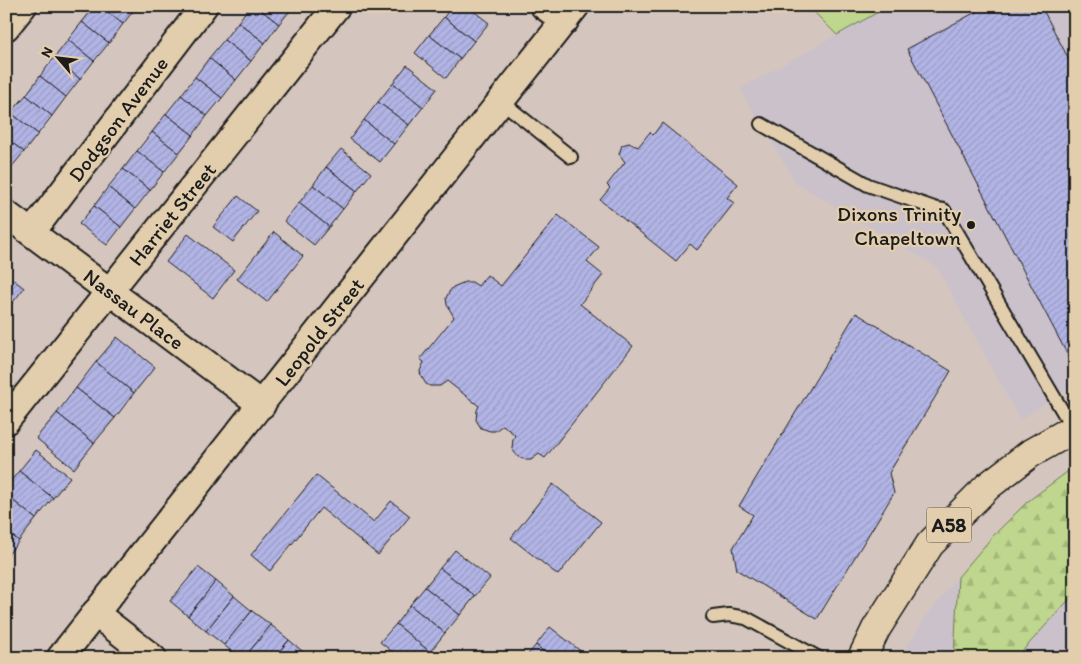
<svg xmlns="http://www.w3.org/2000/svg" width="1081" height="664" font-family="Itim,sans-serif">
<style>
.built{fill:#cac1ca}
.green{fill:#bed68d;stroke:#6d7954}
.forest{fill:url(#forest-firs);stroke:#6d7954}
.building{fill:url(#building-hatch);stroke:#1c1c1c}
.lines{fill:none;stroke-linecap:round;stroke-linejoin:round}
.lane-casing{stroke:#1c1c1c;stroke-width:16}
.street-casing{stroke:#1c1c1c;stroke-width:30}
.primary-casing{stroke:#1c1c1c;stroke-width:31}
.lane{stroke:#e2cead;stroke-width:12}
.street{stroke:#e2cead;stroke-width:26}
.primary{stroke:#e2cead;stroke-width:28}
.poi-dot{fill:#1c1c1c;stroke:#e2cead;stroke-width:2}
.labels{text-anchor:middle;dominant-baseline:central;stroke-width:4.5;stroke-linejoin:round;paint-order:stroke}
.shield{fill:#e2cead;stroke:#575148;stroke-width:1}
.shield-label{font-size:20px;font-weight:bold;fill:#1c1c1c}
.street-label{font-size:21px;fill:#1c1c1c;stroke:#e2cead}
.poi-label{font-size:21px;fill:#1c1c1c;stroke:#e2cead;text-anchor:end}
</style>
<defs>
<pattern id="forest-firs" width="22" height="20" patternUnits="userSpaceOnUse" patternTransform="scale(1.25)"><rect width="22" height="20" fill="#bed68d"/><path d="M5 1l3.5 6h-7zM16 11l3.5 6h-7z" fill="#a3b779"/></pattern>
<pattern id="building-hatch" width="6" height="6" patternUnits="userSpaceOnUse" patternTransform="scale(1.25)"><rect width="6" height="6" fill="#b2b4e5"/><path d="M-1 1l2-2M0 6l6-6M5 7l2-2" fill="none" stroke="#989ac4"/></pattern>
</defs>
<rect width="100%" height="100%" fill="#d4c6be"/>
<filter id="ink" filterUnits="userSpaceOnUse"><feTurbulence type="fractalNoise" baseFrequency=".02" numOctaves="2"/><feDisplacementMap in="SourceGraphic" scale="10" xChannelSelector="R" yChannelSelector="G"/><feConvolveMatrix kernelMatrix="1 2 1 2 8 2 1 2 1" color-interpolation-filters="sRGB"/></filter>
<g filter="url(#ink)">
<g class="built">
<path d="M888,6H1075V384L1020,420L937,267L796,183L740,89Z"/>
<path d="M958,577L954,658H900L928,614Z"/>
<path d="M1075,593V658H1016Z"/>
</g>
<path class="green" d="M808,6H889L837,35Z"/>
<path class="forest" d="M1075,466V593L1016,658H954L958,577L993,536L1027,502Z"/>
<g class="building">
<path d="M95,6H100L123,24L109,43L82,22Z"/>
<path d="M100,6H137L123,24Z"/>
<path d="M250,6H256L279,24L265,43L238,22Z"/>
<path d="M256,6H294L279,24Z"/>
<path d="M452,6H467L489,23L474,41L444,17Z"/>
<path d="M987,6H1041L1075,71V369L907,49Z"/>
<path d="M444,17L474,41L460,59L429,35Z"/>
<path d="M82,22L109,43L94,61L68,40Z"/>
<path d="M238,22L265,43L251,61L224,40Z"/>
<path d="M429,35L460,59L446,78L415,53Z"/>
<path d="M68,40L94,61L80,79L54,58Z"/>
<path d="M224,40L251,61L236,80L209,58Z"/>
<path d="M54,58L80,79L66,97L40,76Z"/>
<path d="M209,58L236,80L222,98L195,77Z"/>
<path d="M407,65L437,89L423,107L393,83Z"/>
<path d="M40,76L66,97L52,116L26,95Z"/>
<path d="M195,77L222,98L207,116L181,95Z"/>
<path d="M393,83L423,107L409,125L378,102Z"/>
<path d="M26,95L52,116L38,134L11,113Z"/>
<path d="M181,95L207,116L193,135L166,114Z"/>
<path d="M378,102L409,125L394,144L364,120Z"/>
<path d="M11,113L38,134L24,152L6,138V120Z"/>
<path d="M166,114L193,135L179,153L152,132Z"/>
<path d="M364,120L394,144L380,162L350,139Z"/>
<path d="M662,123L738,184L727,198L734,203L697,250L690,244L676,261L600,200L610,188L607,185L625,162L619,154L622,145L629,143L638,147L650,132L653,135Z"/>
<path d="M152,132L179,153L164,172L137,151Z"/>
<path d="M6,138L24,152L9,170L6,167Z"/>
<path d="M341,149L371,173L357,191L326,167Z"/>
<path d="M137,151L164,172L150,190L123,169Z"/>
<path d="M326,167L357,191L343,209L313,185Z"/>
<path d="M123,169L150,190L135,209L108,187Z"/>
<path d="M313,185L343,209L329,227L299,203Z"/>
<path d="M108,187L135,209L121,227L94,206Z"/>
<path d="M238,196L257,211L233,242L213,227Z"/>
<path d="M299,203L329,227L314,245L284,221Z"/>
<path d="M94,206L121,227L107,245L79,224Z"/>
<path d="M558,215L599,247L587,262L603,275L580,304L633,346L545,458L539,454L531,460H526L518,457L512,449L513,439L515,435L503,425L495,431H490L481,428L476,420L477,410L479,406L447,381L440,386H430L426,384L421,376L420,371L424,362L420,359L454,317L447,305L446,298L449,292L453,287L465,282H472L478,286L487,275L501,286Z"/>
<path d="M274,232L303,256L267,302L237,279Z"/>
<path d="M188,234L234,270L213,298L166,262Z"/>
<path d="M6,274L24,288L10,306L6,304Z"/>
<path d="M856,313L951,371L889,473L894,493L817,619L737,570L733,548L753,515L739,506Z"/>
<path d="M117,337L155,367L134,393L96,362Z"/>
<path d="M96,362L134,393L115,418L76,388Z"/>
<path d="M76,388L115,418L94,443L57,413Z"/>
<path d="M57,413L94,443L74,469L36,438Z"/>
<path d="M36,450L70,477L53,498L19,471Z"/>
<path d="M19,471L53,498L36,519L6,495V487Z"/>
<path d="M316,475L374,522L391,501L410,516L378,555L321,508L270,571L251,555Z"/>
<path d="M553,484L601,522L558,575L511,538Z"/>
<path d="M6,495L36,519L19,541L6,531Z"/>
<path d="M6,531L19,541L6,557Z"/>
<path d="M455,550L490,578L475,596L440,568Z"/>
<path d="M198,567L216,581L188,616L170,601Z"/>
<path d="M440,568L475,596L460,615L425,587Z"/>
<path d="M216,581L234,596L206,631L188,616Z"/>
<path d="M425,587L460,615L445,633L410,605Z"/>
<path d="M234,596L252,611L224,645L206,631Z"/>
<path d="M410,605L445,633L430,652L396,624Z"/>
<path d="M252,611L271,625L244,658H239L224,645Z"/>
<path d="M396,624L430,652L425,658H400L380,642Z"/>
<path d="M271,625L289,640L274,658H244Z"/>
<path d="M550,627L583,653L579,658H551L536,645Z"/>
<path d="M289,640L307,655L304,658H274Z"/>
<path d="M536,645L551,658H525Z"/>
</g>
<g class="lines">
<g class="lane-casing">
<g id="lane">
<path d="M501,101L571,157"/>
<path d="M761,124L868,185L937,209L944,210L1073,429"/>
<path d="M713,617L729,615L746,618L819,658"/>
</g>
</g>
<g class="street-casing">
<g id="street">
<path d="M544,6L565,21"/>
<path d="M6,27L23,6"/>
<path d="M6,214L262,405"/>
<path d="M32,232L204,6"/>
<path d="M6,421L337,6"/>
<path d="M95,613L153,658"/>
<path d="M60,658L576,6"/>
</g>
</g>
<g class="primary-casing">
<path id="primary" d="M862,658L876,629L930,544L988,486L1031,453L1075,428"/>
</g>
<use href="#lane" class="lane"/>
<use href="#street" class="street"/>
<use href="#primary" class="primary"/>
</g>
</g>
<circle class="poi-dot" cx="971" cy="225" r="5"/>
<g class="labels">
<rect class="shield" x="926.5" y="507.5" width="45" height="35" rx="4"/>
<g class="shield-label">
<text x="949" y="525">A58</text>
</g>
<g class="street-label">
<text transform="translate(118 119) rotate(-53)">Dodgson Avenue</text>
<text transform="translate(172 214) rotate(-51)">Harriet Street</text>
<text transform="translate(134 309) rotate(37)">Nassau Place</text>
<text transform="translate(319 332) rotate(-52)">Leopold Street</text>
</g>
<g class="poi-label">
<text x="961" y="213">Dixons Trinity<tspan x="961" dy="24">Chapeltown</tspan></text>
</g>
</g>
<rect width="1081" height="664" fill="none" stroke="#e2cead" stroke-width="25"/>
<rect x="12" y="12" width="1056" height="639" fill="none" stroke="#1c1c1c" stroke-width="2" filter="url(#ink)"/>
<g transform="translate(58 58) rotate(298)" stroke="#e2cead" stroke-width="4" paint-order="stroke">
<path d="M0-4L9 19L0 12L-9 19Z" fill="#1c1c1c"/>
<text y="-8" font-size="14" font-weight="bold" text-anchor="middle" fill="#1c1c1c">N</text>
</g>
</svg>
